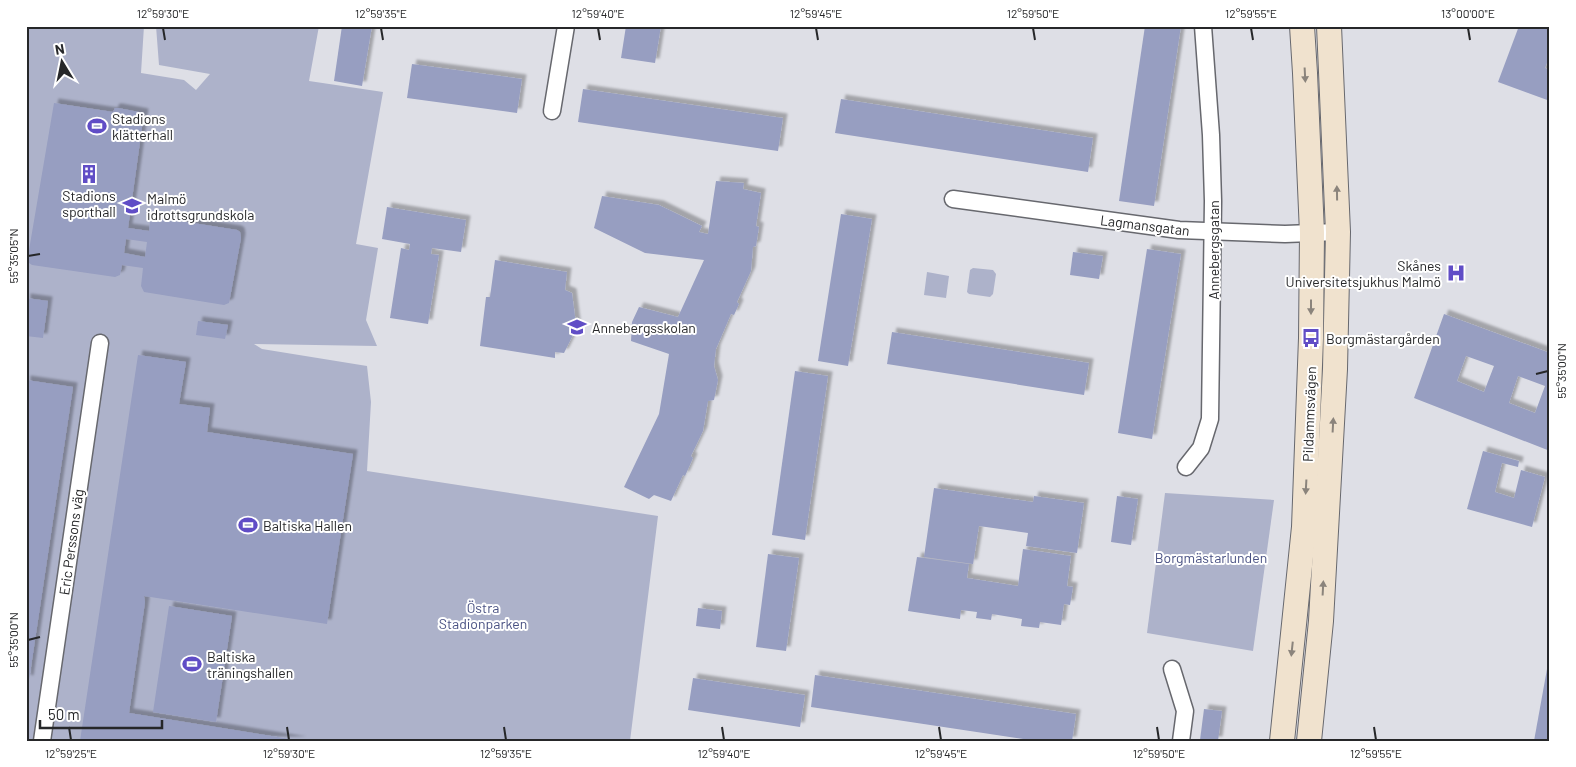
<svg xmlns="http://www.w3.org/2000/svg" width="1576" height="767" font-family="Barlow,sans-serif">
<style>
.green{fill:#adb2ca}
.building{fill:#979ec1;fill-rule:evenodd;filter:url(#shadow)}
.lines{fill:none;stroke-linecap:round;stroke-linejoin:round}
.street-casing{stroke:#67686e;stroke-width:19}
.secondary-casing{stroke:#67686e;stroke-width:26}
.street{stroke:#fff;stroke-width:16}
.secondary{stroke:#f0e2ce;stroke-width:24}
.oneway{fill:#8b847c}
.ticks{fill:none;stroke:#262729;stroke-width:2}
.labels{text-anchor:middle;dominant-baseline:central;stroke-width:4;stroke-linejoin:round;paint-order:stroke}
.poi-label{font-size:14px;fill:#262729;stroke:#fff;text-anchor:start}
.street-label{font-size:14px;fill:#262729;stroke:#fff}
.park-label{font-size:14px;fill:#495183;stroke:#fff}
.neatline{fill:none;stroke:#262729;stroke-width:2}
.ticks-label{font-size:12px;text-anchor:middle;fill:#262729}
</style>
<defs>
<filter id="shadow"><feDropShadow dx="4.5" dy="-4.5" stdDeviation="1" flood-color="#0004"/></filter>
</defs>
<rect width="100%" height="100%" fill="#dedfe6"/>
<g class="green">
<path d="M26,26H144L141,73L184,80L196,90L210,74L159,65L156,26H319L309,81L383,92L356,244L378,248L366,320L377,346L254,344L262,349L367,366L371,402L367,471L658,516L630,741H26Z"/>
<path d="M973,268L993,270L996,274L993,294L990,297L969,294L967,292L970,270Z"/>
<path d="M927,272L949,276L946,298L924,295Z"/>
<path d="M1165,493L1274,500L1253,651L1147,633Z"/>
</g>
<g class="building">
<path d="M342,26H372L362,86L334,81Z"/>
<path d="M626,26H661L655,63L621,58Z"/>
<path d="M1145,26H1181L1154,206L1119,201Z"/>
<path d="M1519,26H1550V55L1545,68L1550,70V101L1498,82Z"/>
<path d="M412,64L522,79L517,113L407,98Z"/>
<path d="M583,89L783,118L778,151L578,122Z"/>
<path d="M841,99L1093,138L1088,172L835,133Z"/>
<path d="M54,103L113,112L115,108H118L144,113L128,228L149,231L150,221L155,217L237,230L240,232L241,238L229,303L224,305L144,292L141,286L143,268L122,265L120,275L115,277L32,265L29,263L28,256ZM126,239L147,242L145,257L124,253Z"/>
<path d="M716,181L744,183L743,189L761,193L756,226L759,227L756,246L753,247L751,271L737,302L739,304L734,315L731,314L716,349L714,366L718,380L714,400L708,401L703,431L691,456L693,458L685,476L683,475L671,501L654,495L649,499L624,487L659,414L669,354L631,341L632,322L639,307L678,317L704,260L645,253L594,228L602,196L659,205L702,226L699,232L708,234Z"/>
<path d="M387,207L466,220L461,252L432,248L431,254L439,255L428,324L390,318L401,248L409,250L410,244L382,239Z"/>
<path d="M841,214L872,219L848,366L818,361Z"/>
<path d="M1147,249L1181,254L1152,439L1118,433Z"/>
<path d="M1073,252L1103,256L1099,279L1070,275Z"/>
<path d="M495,260L567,272L565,290L572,293L576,324L572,337L564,353L555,352V358L480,346L486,297H490Z"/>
<path d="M26,298L48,301L43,338L26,336Z"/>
<path d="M1444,314L1550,353V451L1414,398ZM1466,356L1494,366L1484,392L1457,381ZM1518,376L1545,386L1535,413L1509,403Z"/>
<path d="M198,321L228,325L225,339L196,335Z"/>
<path d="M892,332L1089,363L1084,395L887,364Z"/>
<path d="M138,355L186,362L179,404L210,408L207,432L353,454L327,624L144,596L145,602L129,713L302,741H80Z"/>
<path d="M795,371L828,376L805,540L772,535Z"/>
<path d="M26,380L73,387L29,680L26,679Z"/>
<path d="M1483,451L1519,461L1518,467L1502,463L1495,492L1514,498L1521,470L1545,477L1532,527L1467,509Z"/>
<path d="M934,488L1033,502L1034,496L1084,503L1077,553L1026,546L1028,533L979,526L973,564L924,557Z"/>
<path d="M1117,496L1138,499L1131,545L1111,542Z"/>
<path d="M1023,549L1071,556L1067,586L1073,587L1070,605L1064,604L1061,625L1040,622L1039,628L1021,626L1022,619L992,614L991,620L984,619L976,618L977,612L961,610L960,619L908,611L917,557L969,564L967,578L1018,586Z"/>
<path d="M768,554L799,558L786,651L756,647Z"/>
<path d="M169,606L232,616L216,722L153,712Z"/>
<path d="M698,608L722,611L720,629L696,626Z"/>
<path d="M1549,658L1550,741H1534Z"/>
<path d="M815,675L1076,714L1072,741H1036L811,707Z"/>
<path d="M693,678L805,695L800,727L688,710Z"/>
<path d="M1204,709L1222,711L1218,741L1200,740Z"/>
</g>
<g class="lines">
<g class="street-casing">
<g id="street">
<path d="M552,111L566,26"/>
<path d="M953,199L1179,230L1285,234L1338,232"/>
<path d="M1186,467L1201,448L1210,419L1213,201L1211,135L1203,26"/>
<path d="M1172,669L1185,711L1181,741"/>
<path d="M42,741L100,343"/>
</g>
</g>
<g class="secondary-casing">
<g id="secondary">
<path d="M1282,741L1304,527L1311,338L1312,233L1305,73L1302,26"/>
<path d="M1309,741L1321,621L1335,369L1338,232L1329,26"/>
</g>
</g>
<use href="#street" class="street"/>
<use href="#secondary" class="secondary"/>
</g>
<defs><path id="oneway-solid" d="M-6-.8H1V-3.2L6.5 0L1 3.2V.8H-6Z" transform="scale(1.25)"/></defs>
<g class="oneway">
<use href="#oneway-solid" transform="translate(1305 75) rotate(87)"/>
<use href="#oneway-solid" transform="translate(1337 193) rotate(-91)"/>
<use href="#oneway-solid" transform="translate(1311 307) rotate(90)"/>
<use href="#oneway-solid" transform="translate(1333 425) rotate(-87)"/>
<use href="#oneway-solid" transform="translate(1306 487) rotate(93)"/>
<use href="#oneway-solid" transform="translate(1323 588) rotate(-87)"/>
<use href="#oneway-solid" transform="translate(1292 649) rotate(96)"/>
</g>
<path class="ticks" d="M163,28L165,40M381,28L383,40M598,28L600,40M816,28L818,40M1033,28L1035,40M1251,28L1253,40M1468,28L1470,40M28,256L40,254M1536,374L1548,371M28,640L40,637M69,727L71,740M287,727L289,740M504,727L506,740M722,727L724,740M939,727L941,740M1157,727L1159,740M1374,727L1376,740"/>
<defs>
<g id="stadium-bare" transform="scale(1.5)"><path d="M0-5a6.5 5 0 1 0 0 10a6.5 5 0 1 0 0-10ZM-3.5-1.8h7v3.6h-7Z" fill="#604dc6" stroke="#fff" stroke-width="2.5" paint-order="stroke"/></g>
<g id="building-bare" transform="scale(1.5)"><path d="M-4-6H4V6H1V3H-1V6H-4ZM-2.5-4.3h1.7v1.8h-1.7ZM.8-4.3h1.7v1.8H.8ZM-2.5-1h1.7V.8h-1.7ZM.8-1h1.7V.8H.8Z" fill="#604dc6" stroke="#fff" stroke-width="2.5" paint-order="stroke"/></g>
<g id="school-bare" transform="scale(1.5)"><path d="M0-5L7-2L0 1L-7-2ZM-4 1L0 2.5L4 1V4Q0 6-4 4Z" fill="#604dc6" stroke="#fff" stroke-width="2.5" paint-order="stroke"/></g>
<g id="hospital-bare" transform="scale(1.5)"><path d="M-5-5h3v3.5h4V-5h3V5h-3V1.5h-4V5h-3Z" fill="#604dc6" stroke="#fff" stroke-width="2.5" paint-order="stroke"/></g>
<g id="bus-bare" transform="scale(1.5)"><path d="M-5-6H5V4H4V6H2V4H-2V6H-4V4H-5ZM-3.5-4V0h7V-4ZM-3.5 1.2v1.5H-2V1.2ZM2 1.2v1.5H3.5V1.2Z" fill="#604dc6" stroke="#fff" stroke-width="2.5" paint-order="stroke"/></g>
</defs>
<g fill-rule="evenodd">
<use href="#stadium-bare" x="97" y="126"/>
<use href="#building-bare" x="89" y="174"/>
<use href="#school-bare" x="132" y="206"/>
<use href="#hospital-bare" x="1456" y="273"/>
<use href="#school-bare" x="577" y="327"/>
<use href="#bus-bare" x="1311" y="338"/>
<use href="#stadium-bare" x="248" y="525"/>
<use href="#stadium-bare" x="192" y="664"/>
</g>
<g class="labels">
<g class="poi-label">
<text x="112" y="118">Stadions<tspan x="112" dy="16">klätterhall</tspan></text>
<text x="89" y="195" text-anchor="middle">Stadions<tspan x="89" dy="16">sporthall</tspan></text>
<text x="147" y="198">Malmö<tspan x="147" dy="16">idrottsgrundskola</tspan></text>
<text x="1441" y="265" text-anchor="end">Skånes<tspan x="1441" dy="16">Universitetsjukhus Malmö</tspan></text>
<text x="592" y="327">Annebergsskolan</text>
<text x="1326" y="338">Borgmästargården</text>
<text x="263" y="525">Baltiska Hallen</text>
<text x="207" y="656">Baltiska<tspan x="207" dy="16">träningshallen</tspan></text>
</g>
<g class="street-label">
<text transform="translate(1145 225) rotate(7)">Lagmansgatan</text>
<text transform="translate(1213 250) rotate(-90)">Annebergsgatan</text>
<text transform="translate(1309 414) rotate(-88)">Pildammsvägen</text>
<text transform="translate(71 542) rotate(-82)">Eric Perssons väg</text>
</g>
<g class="park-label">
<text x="1211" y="557">Borgmästarlunden</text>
<text x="483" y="607">Östra<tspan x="483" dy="16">Stadionparken</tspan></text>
</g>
</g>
<rect width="1576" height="767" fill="none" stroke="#ffffff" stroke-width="55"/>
<g transform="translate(62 62) rotate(350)" stroke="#ffffff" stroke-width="4" paint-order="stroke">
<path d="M0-4L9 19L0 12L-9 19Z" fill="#262729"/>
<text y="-8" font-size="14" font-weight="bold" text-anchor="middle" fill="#262729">N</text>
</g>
<path d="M40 720v8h122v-8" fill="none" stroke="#262729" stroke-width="2.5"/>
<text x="48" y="720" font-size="15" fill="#262729" stroke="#ffffff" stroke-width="4" paint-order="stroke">50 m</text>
<rect x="28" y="28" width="1520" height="712" class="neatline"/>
<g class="ticks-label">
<text x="163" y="18">12°59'30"E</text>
<text x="381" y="18">12°59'35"E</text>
<text x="598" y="18">12°59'40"E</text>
<text x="816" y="18">12°59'45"E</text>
<text x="1033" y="18">12°59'50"E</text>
<text x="1251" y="18">12°59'55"E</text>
<text x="1468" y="18">13°00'00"E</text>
<text transform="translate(14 256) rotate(-90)" y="4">55°35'05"N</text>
<text transform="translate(1562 371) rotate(-90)" y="4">55°35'00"N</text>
<text transform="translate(14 640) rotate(-90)" y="4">55°35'00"N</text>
<text x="71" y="758">12°59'25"E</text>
<text x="289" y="758">12°59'30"E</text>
<text x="506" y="758">12°59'35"E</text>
<text x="724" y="758">12°59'40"E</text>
<text x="941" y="758">12°59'45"E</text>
<text x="1159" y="758">12°59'50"E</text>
<text x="1376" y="758">12°59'55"E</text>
</g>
</svg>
